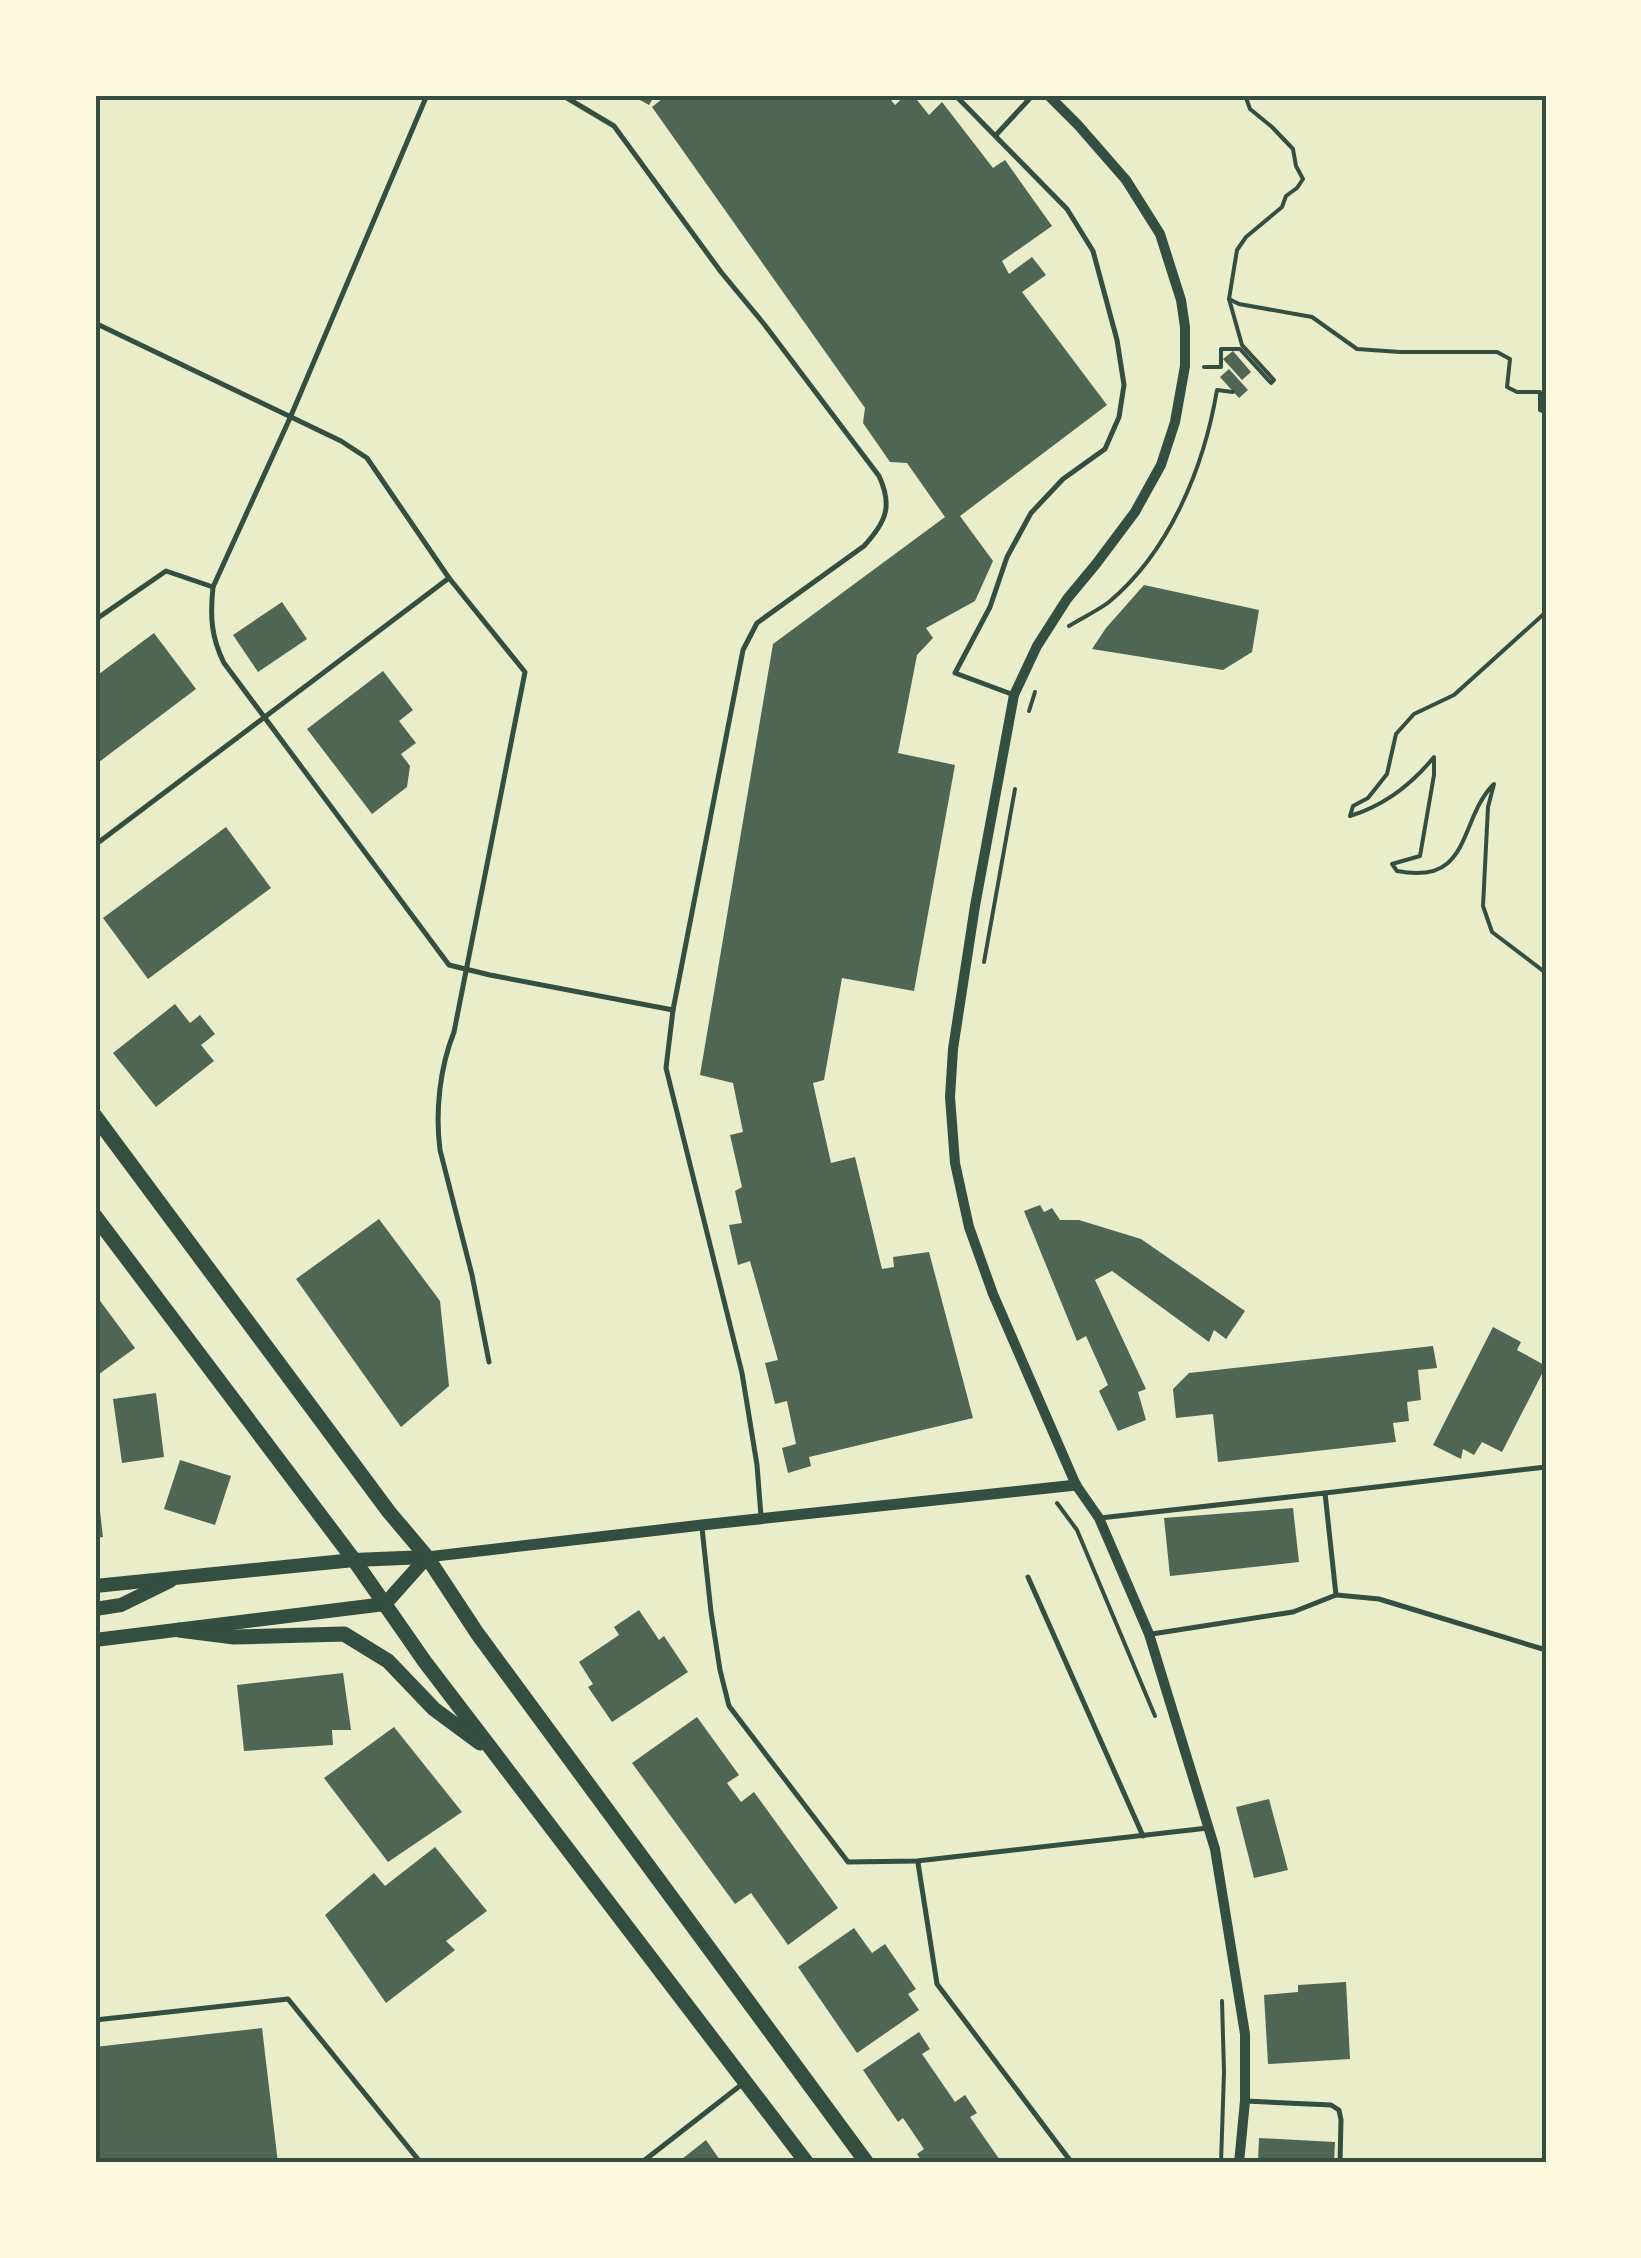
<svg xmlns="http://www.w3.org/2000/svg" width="1641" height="2258" font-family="Helvetica,sans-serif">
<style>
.building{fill:#4f6655}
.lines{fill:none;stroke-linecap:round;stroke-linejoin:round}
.path{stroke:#344e41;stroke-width:4}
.service{stroke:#344e41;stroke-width:5}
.minor{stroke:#344e41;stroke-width:10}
.tertiary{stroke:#344e41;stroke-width:11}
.secondary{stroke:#344e41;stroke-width:14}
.primary{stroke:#344e41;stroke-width:15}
.neatline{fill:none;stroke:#344e41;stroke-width:4}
</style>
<rect width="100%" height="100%" fill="#e9edc9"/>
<g class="building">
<path d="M631,95H655L649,105Z"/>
<path d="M667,95H887L895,105L906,95H913L929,115L942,102L993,168L1005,160L1052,226L1002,261L1009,274L1032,257L1046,275L1022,292L1107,405L960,516L993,561L975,601L926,628L933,638L917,655L898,753L955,765L914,991L842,978L824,1080L813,1083L831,1163L855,1157L882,1269L894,1267L893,1257L929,1252L973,1418L809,1457L811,1466L788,1473L782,1448L796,1444L787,1401L775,1404L765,1363L778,1360L750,1261L738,1265L729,1225L742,1223L735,1191L742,1187L730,1135L743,1132L733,1083L700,1075L773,644L945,517L907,463L890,462L863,423L865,408L652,107Z"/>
<path d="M1233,351L1251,372L1242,380L1223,359Z"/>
<path d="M1229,369L1248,390L1239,398L1220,377Z"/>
<path d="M1144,585L1259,610L1252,652L1223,670L1092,649L1106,628Z"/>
<path d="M282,602L307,639L258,672L233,635Z"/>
<path d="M154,633L196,689L95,765V677Z"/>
<path d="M383,671L413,710L399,721L416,743L401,754L410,766L407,787L372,814L307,729Z"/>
<path d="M226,827L271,888L148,979L103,918Z"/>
<path d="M175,1004L190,1023L200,1015L215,1034L201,1045L214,1061L156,1107L113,1053Z"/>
<path d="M1040,1205L1044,1212L1052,1208L1060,1220H1079L1141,1239L1245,1311L1226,1339L1214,1330L1209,1342L1112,1271L1095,1280L1146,1389L1138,1392L1146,1420L1118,1431L1099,1391L1108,1385L1086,1336L1077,1341L1024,1211Z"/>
<path d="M379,1219L440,1301L449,1386L401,1427L296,1279Z"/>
<path d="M95,1294L135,1348L95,1377Z"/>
<path d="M1493,1327L1521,1342L1517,1350L1546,1366L1502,1452L1482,1442L1474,1455L1463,1449L1461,1459L1433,1445Z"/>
<path d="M1433,1346L1437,1368L1418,1370L1421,1400L1407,1402L1409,1421L1393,1423L1396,1442L1218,1462L1213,1414L1176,1418L1173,1389L1189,1373Z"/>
<path d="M156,1393L164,1457L122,1463L113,1399Z"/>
<path d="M180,1460L231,1476L215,1525L164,1509Z"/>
<path d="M95,1486H97L103,1537L95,1538Z"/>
<path d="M1293,1508L1299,1562L1170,1576L1164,1518Z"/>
<path d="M639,1610L659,1640L664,1636L688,1672L612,1722L588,1687L593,1684L579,1662L619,1635L614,1627Z"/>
<path d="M343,1673L351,1730H332L333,1745L244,1751L237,1685Z"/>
<path d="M697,1717L739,1775L727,1783L741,1802L754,1792L838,1908L788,1945L751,1893L735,1904L632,1763Z"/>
<path d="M394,1727L462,1812L388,1862L324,1778Z"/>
<path d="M1269,1799L1288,1870L1254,1878L1236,1807Z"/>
<path d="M435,1847L487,1911L446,1941L455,1950L386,2003L325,1915L374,1873L385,1886Z"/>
<path d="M854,1928L872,1953L885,1944L916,1989L908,1994L919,2010L857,2053L798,1967Z"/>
<path d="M1346,1982L1350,2059L1268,2064L1264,1995L1298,1992V1985Z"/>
<path d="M262,2028L278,2163H95V2047Z"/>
<path d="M919,2032L930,2049L922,2054L955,2102L965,2095L977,2113L970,2117L1002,2163H923L917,2154L924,2149L903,2118L898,2122L863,2070Z"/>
<path d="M1259,2138L1335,2142L1334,2163H1258Z"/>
<path d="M706,2140L722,2163H677Z"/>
</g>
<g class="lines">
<g class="path">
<path d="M1229,299L1239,304L1312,317L1357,349L1400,352H1497L1510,359L1507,387L1517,392H1540V410L1546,412"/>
<path d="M1204,367H1221V349H1240L1271,383L1274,380L1242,345L1229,299L1237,250L1246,237L1282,207L1286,196L1297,188L1303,179L1296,166L1293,149L1272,127L1250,109L1245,95"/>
<path d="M1546,612L1454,695L1414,714L1396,734L1387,774L1368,798L1353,806L1350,816C1383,806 1412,784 1434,757V775L1420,856L1392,864L1397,871C1473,886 1458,819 1494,784L1488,807L1483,906L1492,932L1546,973"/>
<path d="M1069,626C1082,618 1097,611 1109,602C1170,551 1204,467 1217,390L1233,392"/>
<path d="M1029,711L1035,692"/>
<path d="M984,962L1015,789"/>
<path d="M1057,1503L1077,1530L1155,1716"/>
<path d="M1221,2163L1224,2072L1222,2001"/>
</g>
<g class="service">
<path d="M427,95L290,418L213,587C210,616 211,637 224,663L449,965L490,975L673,1010"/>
<path d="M562,95L614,126L721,272L764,324L879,476C893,506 886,522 864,546L757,623L743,650L673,1010L666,1068L742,1373L757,1465L761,1516"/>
<path d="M955,95L1067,209L1093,251L1117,340L1124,385L1119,417L1105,449L1063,479L1031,513L1007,557L990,607L955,673L1014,695"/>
<path d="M996,135L1033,95"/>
<path d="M95,323L341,441L367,458L449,578L525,672L454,1032C440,1067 435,1111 440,1150L472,1275L489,1362"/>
<path d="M95,620L166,571L213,587"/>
<path d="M95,845L449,578"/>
<path d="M1325,1493L1546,1467"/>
<path d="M1100,1518L1325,1493L1336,1595L1293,1612L1152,1634"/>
<path d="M702,1528L711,1612L720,1670L729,1706L848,1862L917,1861L1208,1828"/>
<path d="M1028,1577L1143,1836"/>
<path d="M1337,1595L1379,1599L1546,1650"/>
<path d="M918,1863L937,1984L1072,2163"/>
<path d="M95,2020L288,1999L421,2163"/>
<path d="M1245,2101L1331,2105L1339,2110L1341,2120L1340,2163"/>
<path d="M641,2163L741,2085"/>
</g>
<path class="minor" d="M1048,95L1078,125L1126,180L1160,234L1181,300L1185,327V366L1175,422L1161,465L1135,512L1096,564L1067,599L1037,646L1014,695L975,906L953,1049L950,1097L955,1163L969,1227L993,1294L1076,1485L1099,1518L1149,1634L1215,1849L1245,2034V2101L1239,2163"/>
<path class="tertiary" d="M427,1557L702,1525L1076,1485"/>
<g class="secondary">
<path d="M95,1586L354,1560L427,1557"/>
<path d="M95,1609L121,1605L170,1581"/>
<path d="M95,1640L385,1604L427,1557"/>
</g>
<g class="primary">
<path d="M95,1116L389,1512L427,1557L477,1633L867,2163"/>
<path d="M95,1216L354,1560L425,1662L807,2163"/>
<path d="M179,1630L234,1637L344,1634L388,1661L434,1709L480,1743"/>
</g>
</g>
<rect width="1641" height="2258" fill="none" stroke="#fefae0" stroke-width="195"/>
<rect x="98" y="98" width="1446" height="2062" class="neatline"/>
</svg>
